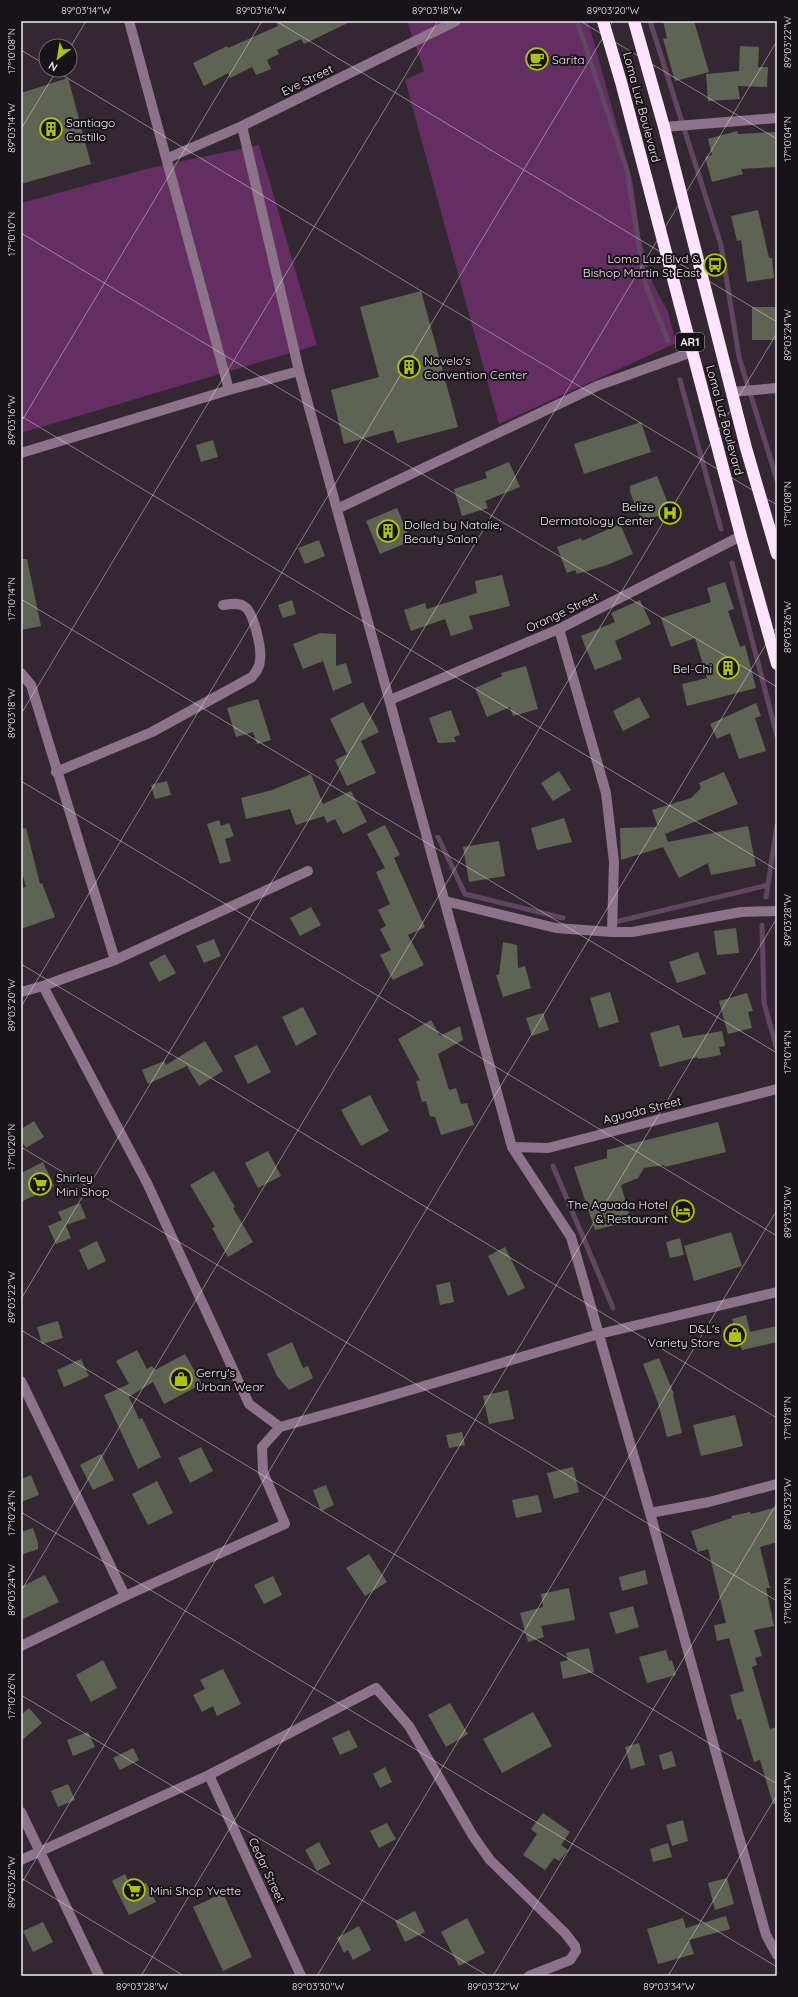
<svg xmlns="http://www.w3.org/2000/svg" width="798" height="1997" font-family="Quicksand,sans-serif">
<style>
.green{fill:#632e61}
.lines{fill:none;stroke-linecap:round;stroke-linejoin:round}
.stream{stroke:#614661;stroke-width:5}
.building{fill:#5f6354}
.minor{stroke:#8c738a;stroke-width:10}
.highway{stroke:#fde3fb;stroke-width:12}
.ticks{fill:none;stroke:#f1eaf1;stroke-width:1;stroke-opacity:0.45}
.labels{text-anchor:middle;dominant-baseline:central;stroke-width:4;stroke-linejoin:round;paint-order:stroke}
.shield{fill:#181318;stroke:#b0aab0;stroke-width:1}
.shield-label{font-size:11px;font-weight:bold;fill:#f1eaf1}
.poi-label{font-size:12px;fill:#f1eaf1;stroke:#181318;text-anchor:start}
.street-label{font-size:12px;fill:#f1eaf1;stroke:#181318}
.neatline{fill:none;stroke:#f1eaf1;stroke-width:1.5}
.ticks-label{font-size:10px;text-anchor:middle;fill:#f1eaf1}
</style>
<rect width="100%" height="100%" fill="#332832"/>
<g class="green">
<path d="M407,21H588L633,183L640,236L653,284L668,312L676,343L499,424L405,80L424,71Z"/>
<path d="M259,145L317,345L21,433V203L154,167Z"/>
</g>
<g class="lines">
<g class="stream">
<path d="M577,21L627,171L645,283L668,341"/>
<path d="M650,21L721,245L739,357L777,480"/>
<path d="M680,380L721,529"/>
<path d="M732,563L777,736"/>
<path d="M438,837L465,894L563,918"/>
<path d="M766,897L777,825"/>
<path d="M615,922L768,885"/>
<path d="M762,925L764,1003L777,1049"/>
<path d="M553,1166L613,1308"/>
</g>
</g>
<g class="building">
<path d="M276,21H352L304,44L301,39L277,50L279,54L267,60L271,69L256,75L252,67L230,78L228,73L204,86L193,63L227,46L228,48L278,26Z"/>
<path d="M663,21H694L709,72L675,81L663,39L667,38Z"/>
<path d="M740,46L759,47L758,67H768L767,87L738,86L740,99L708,101L706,74L739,71Z"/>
<path d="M68,78L91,164L21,184V93Z"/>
<path d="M737,131L738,134L777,132V167L741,169L743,174L712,182L705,157L712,155L708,139Z"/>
<path d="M758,210L769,258H772L774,278L747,282L741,240L737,241L731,216Z"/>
<path d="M421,291L458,427L397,443L393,430L344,444L331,390L379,377L360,307Z"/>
<rect x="752" y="307" width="25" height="33"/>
<path d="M641,422L651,452L584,474L574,444Z"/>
<path d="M213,440L218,457L201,462L196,445Z"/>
<path d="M509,462L520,487L485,501L488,508L462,516L454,489L487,478L485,472Z"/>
<path d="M657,476L671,511L642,522L630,492V486Z"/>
<path d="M397,508L411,541L380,554L366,521Z"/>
<path d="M620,524L633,554L607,565L577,574L575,570L567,573L557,547L581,538L582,541Z"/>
<path d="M319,540L325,556L305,564L298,548Z"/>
<path d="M21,559H27L41,626L21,630Z"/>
<path d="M502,575L510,606L469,616L473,629L451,636L445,619L411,631L404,610L425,603L427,609L477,593L475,581Z"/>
<path d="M725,582L734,609L728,611L740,647L745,645L756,688L687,706L682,684L707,678L695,638L671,647L661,618L711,602L707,588Z"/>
<path d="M292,600L296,614L283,618L278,605Z"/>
<path d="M640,600L651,624L615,641L622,659L595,670L581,636L615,622L611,613Z"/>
<path d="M320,633L336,634V666L346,663L352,683L333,691L323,661L303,669L293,644Z"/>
<path d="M526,666L538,709L513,716L510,707L487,717L475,688L502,676L501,673Z"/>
<path d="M639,697L650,717L623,731L613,711Z"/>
<path d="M258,699L271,740L257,744L253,732L236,737L227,708Z"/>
<path d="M363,702L379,732L361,741L376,773L347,786L335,760L347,754L330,719Z"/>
<path d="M756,703L761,716L755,718L766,751L739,759L730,733L717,739L710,724Z"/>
<path d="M451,710L460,735L454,737L456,742L438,743L429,718Z"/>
<path d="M559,771L571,790L553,801L541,783Z"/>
<path d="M724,772L738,804L665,834L668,842L748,826L756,866L711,875L708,863L679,878L663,847L621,860L620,828L658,827L652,810L691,798L701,788L699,783Z"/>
<path d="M311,774L323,804L351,791L367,822L343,834L335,819L327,823L324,816L296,825L290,809L246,819L241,798L272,790Z"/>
<path d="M167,781L171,795L155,799L151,785Z"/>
<path d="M564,818L572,842L537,850L531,828Z"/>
<path d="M219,820L221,826L229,823L234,836L225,839L231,861L220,864L207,824Z"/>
<path d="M385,825L400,855L394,858L425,927L408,935L424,965L393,980L380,955L391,950L380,929L386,926L378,910L390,904L376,872L385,868L367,834Z"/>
<path d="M26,828L40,884L42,883L55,917L21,929V888L26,887L21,869V829Z"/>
<path d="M499,841L505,876L469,882L463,847Z"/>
<path d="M311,907L321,925L300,936L290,918Z"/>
<path d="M736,928L739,953L717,955L714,931Z"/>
<path d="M214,939L221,956L204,963L196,946Z"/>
<path d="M503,942L517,945L518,968L525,966L531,988L503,997L496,975L499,974Z"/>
<path d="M698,952L706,974L677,983L669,962Z"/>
<path d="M165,954L176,973L159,982L149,963Z"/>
<path d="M610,992L619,1022L599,1028L590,998Z"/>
<path d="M747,993L753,1011L748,1012L752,1028L728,1034L719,1001Z"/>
<path d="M303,1007L317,1034L296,1046L282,1017Z"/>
<path d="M543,1013L549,1030L532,1036L526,1018Z"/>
<path d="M431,1020L440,1036L460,1026L463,1040L438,1054L449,1090L456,1088L461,1104L467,1103L474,1125L441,1135L435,1117L430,1116L426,1101L422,1102L416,1081L420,1080L398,1039Z"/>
<path d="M679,1025L683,1038L722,1031L725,1046L719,1047L721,1055L698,1059L697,1057L660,1067L650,1033Z"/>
<path d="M205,1041L223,1071L199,1086L187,1066L148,1084L142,1070L164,1061L166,1065Z"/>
<path d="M257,1045L271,1072L248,1084L234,1056Z"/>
<path d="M370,1095L389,1131L361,1146L341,1110Z"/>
<path d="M34,1121L44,1137L26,1148L21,1140V1129Z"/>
<path d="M718,1122L726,1152L665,1167L664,1165L644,1168L638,1178L621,1185L631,1221L595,1230L574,1167L607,1158V1150Z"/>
<path d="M268,1151L281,1176L258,1188L245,1163Z"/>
<path d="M43,1162L54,1186L21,1202V1173Z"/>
<path d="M214,1171L235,1207L233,1208L253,1242L228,1257L212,1228L215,1227L190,1185Z"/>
<path d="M80,1203L86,1218L66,1225L71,1238L56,1244L48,1226L62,1220L58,1212Z"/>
<path d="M731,1232L742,1266L694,1281L684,1246Z"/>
<path d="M680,1238L684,1255L670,1258L666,1242Z"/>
<path d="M97,1241L106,1261L88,1270L79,1250Z"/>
<path d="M505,1247L525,1288L508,1296L488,1256Z"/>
<path d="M450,1282L454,1302L440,1305L436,1285Z"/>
<path d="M746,1315L750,1332L777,1326V1342L742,1350L732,1319Z"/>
<path d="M58,1321L63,1338L42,1344L37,1327Z"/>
<path d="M292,1342L303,1368L308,1366L313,1378L289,1390L277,1376L267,1354Z"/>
<path d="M137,1350L147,1369L152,1366L155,1370L185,1354L202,1384L164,1404L153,1382L129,1397L139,1419L142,1418L161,1457L138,1469L104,1395L129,1384L116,1361Z"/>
<path d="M659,1358L674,1394L673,1395L682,1433L667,1437L658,1403L643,1364Z"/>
<path d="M81,1359L89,1376L64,1387L57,1370Z"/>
<path d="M508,1390L514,1419L489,1424L483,1396Z"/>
<path d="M735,1415L743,1446L701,1456L693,1425Z"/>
<path d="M462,1432L465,1445L449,1448L446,1435Z"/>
<path d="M201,1447L213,1471L190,1483L178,1458Z"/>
<path d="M101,1454L114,1480L93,1490L80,1465Z"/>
<path d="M573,1467L579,1492L554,1499L547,1473Z"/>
<path d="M31,1475L39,1495L21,1502V1479Z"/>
<path d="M157,1481L173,1513L148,1525L132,1494Z"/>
<path d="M326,1485L334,1505L321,1511L313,1490Z"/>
<path d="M538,1495L542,1512L516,1518L512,1500Z"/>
<path d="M777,1507V1542L760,1547L770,1588H766L774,1626L754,1630L762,1656L755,1658L757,1665L752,1667L770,1729L777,1727V1804H773L760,1760L754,1762L741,1719L737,1720L730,1695L744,1691L729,1638L717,1641L714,1625L726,1623L708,1549L698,1552L691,1531L732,1518L731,1516L750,1512L751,1514Z"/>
<path d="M33,1528L38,1543V1549L21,1555V1532Z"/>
<path d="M369,1554L387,1582L365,1596L346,1568Z"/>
<path d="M645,1570L648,1584L622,1591L619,1577Z"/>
<path d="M45,1575L59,1602L21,1620V1587Z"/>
<path d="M273,1576L282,1595L264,1604L254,1585Z"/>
<path d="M569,1588L575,1620L541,1626L544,1637L528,1642L520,1613L543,1607L541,1594Z"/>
<path d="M633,1606L639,1627L616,1634L609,1613Z"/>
<path d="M589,1648L594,1672L563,1679L560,1662L568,1660L566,1653Z"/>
<path d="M666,1650L669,1661L672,1660L676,1675L647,1683L639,1657Z"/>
<path d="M103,1660L117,1688L91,1702L76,1675Z"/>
<path d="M223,1669L241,1704L217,1716L213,1706L202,1712L193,1695L205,1689L200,1680Z"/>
<path d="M450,1703L468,1734L446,1747L428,1715Z"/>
<path d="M29,1708L42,1723L21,1741V1715Z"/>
<path d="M533,1712L552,1746L502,1773L483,1739Z"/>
<path d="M349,1730L358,1747L340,1755L332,1738Z"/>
<path d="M88,1732L95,1747L73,1756L67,1740Z"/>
<path d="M639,1743L645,1765L631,1769L625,1747Z"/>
<path d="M133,1748L139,1760L120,1770L113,1758Z"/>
<path d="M672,1751L676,1766L663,1770L659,1755Z"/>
<path d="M385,1767L392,1782L380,1788L373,1774Z"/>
<path d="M68,1784L75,1800L58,1807L51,1791Z"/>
<path d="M543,1813L570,1832L561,1845L568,1850L559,1861L554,1858L545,1870L523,1855L537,1834L531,1829Z"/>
<path d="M683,1820L688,1841L672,1846L666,1825Z"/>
<path d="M387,1823L396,1839L379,1848L370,1831Z"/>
<path d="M319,1842L331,1864L317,1871L305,1850Z"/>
<path d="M668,1843L672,1857L653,1862L650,1849Z"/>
<path d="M125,1874L133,1890L146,1883L156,1902L129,1915L112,1881Z"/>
<path d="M727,1878L734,1904L715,1910L708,1883Z"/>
<path d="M223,1893L252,1957L223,1971L193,1907Z"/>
<path d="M415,1911L425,1932L405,1942L395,1921Z"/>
<path d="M726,1916L730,1929L689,1940L694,1954L658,1964L647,1929L683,1918L686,1928Z"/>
<path d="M467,1918L485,1953L459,1966L441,1932Z"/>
<path d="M43,1922L53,1942L33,1952L23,1931Z"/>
<path d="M359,1926L371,1950L353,1960L348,1950L344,1953L337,1938Z"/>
</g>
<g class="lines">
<g class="minor">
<path d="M129,21L229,390"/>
<path d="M242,126L299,371L512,1147L571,1237L650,1513L766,1935L777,1955"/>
<path d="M664,127L777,118"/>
<path d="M168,158L242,126L456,21"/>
<path d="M732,392L777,388"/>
<path d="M21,453L229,390L299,371"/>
<path d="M337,509L597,386L692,352"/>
<path d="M559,629L606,793L614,862L612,932"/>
<path d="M21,673L31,685L115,960"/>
<path d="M390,700L559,629L741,536"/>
<path d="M56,772L152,732L252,677C256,672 260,667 260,660C262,650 254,613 245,607C239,602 230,604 223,605"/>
<path d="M445,901L556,928L612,932H632L741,912L777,911"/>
<path d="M43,986L147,1183L249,1404L280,1427"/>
<path d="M21,992L43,986L115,960L308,871"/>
<path d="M512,1147L548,1148L777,1089"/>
<path d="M21,1381L125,1596"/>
<path d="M650,1513L709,1502L777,1484"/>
<path d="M21,1646L125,1596L285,1524L263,1472L262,1447L280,1427L370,1402L599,1334L777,1292"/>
<path d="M209,1775L301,1976"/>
<path d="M21,1812L99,1976"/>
<path d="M21,1860L209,1775L376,1688L409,1726L473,1836L490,1860L565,1933L575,1946L576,1951L570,1960L529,1976"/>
</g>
<g class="highway">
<path d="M603,21L621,82L741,536L777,664"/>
<path d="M634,21L664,127L746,448L777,554"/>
</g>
</g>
<path class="ticks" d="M276,21L777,322M580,21L777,139M70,48L86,21M21,50L46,65M54,70L777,505M21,129L57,70M21,233L777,687M21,416L777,870M21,422L262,21M21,599L777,1053M21,714L438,21M21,781L777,1236M21,964L777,1418M21,1007L613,21M21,1147L777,1601M21,1299L777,41M21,1330L777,1784M21,1512L777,1967M21,1591L777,333M21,1695L488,1976M21,1878L184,1976M21,1884L777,626M141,1976L777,918M317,1976L777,1210M493,1976L777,1503M668,1976L777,1795"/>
<defs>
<g id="cafe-ring" transform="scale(1.15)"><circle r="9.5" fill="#181318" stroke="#aec509" stroke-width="1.5"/><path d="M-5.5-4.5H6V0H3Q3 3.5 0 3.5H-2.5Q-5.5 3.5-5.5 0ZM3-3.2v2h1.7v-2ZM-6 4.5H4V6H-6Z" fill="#aec509"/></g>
<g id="building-ring" transform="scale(1.15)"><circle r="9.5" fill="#181318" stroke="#aec509" stroke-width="1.5"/><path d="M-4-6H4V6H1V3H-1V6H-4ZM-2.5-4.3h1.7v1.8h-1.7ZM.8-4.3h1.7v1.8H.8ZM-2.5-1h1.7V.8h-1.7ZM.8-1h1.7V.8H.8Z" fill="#aec509"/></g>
<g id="bus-ring" transform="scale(1.15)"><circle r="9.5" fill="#181318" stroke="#aec509" stroke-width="1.5"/><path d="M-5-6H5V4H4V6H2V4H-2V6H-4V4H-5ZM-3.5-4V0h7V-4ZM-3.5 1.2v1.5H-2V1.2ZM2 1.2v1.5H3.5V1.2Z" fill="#aec509"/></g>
<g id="hospital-ring" transform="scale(1.15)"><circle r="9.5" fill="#181318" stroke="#aec509" stroke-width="1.5"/><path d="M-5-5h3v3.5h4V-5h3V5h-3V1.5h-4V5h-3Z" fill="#aec509"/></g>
<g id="supermarket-ring" transform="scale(1.15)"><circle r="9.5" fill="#181318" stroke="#aec509" stroke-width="1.5"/><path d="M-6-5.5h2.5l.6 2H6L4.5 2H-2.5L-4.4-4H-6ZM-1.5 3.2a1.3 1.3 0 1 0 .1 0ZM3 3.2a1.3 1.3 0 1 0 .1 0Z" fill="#aec509"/></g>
<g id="hotel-ring" transform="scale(1.15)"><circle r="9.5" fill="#181318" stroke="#aec509" stroke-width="1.5"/><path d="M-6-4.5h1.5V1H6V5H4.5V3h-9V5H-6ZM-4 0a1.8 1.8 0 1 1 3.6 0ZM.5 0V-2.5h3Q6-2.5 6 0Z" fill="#aec509"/></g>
<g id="shop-ring" transform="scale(1.15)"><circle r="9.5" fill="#181318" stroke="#aec509" stroke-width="1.5"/><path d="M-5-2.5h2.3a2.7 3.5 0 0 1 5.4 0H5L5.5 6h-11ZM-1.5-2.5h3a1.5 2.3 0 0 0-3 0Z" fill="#aec509"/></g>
</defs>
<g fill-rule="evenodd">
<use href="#cafe-ring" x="537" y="59"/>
<use href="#building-ring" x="51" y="129"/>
<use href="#bus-ring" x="715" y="265"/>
<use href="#building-ring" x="409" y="367"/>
<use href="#hospital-ring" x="670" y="513"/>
<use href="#building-ring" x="388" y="531"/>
<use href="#building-ring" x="728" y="668"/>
<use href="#supermarket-ring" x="40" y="1184"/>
<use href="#hotel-ring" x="683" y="1211"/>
<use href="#shop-ring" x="735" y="1335"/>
<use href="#shop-ring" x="181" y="1379"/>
<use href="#supermarket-ring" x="134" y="1890"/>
</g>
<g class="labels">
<rect class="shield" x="676" y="333" width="28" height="18" rx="3"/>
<g class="shield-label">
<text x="690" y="342">AR1</text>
</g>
<g class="poi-label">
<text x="552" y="59">Sarita</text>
<text x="66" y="122">Santiago<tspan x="66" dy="14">Castillo</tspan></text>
<text x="700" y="258" text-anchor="end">Loma Luz Blvd &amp;<tspan x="700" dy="14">Bishop Martin St East</tspan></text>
<text x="424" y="360">Novelo's<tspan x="424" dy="14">Convention Center</tspan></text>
<text x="654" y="506" text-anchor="end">Belize<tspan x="654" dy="14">Dermatology Center</tspan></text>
<text x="404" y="524">Dolled by Natalie,<tspan x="404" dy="14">Beauty Salon</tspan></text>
<text x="712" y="668" text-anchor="end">Bel-Chi</text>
<text x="56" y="1177">Shirley<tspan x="56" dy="14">Mini Shop</tspan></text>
<text x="668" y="1204" text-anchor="end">The Aguada Hotel<tspan x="668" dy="14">&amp; Restaurant</tspan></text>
<text x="720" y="1328" text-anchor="end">D&amp;L's<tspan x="720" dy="14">Variety Store</tspan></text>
<text x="196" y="1372">Gerry's<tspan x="196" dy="14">Urban Wear</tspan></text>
<text x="150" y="1890">Mini Shop Yvette</text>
</g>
<g class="street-label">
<text transform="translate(307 80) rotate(-26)">Eve Street</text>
<text transform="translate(642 107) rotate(75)">Loma Luz Boulevard</text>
<text transform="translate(725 420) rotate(75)">Loma Luz Boulevard</text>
<text transform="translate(562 612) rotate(-25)">Orange Street</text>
<text transform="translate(642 1110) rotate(-14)">Aguada Street</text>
<text transform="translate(267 1870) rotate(65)">Cedar Street</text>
</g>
</g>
<rect width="798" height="1997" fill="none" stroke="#181318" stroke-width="44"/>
<g transform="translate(58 58) rotate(211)"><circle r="19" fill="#181318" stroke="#6f696f"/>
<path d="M0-3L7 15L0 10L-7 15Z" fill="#aec509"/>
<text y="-6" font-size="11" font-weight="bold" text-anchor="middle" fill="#f1eaf1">N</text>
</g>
<rect x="22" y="22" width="754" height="1953" class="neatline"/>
<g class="ticks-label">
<text x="86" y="14">89°03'14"W</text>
<text x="261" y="14">89°03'16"W</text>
<text x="437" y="14">89°03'18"W</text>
<text x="613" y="14">89°03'20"W</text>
<text transform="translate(787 42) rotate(-90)" y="4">89°03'22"W</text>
<text transform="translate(11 51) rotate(-90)" y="4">17°10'08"N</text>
<text transform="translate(11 128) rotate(-90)" y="4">89°03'14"W</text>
<text transform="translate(787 139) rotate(-90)" y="4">17°10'04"N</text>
<text transform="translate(11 234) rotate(-90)" y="4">17°10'10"N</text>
<text transform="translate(787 335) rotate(-90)" y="4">89°03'24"W</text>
<text transform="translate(11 420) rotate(-90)" y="4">89°03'16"W</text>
<text transform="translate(787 504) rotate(-90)" y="4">17°10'08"N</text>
<text transform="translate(11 599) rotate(-90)" y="4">17°10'14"N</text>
<text transform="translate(787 627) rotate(-90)" y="4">89°03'26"W</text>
<text transform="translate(11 713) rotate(-90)" y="4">89°03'18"W</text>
<text transform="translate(787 920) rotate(-90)" y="4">89°03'28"W</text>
<text transform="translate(11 1005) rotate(-90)" y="4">89°03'20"W</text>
<text transform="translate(787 1052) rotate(-90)" y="4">17°10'14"N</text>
<text transform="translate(11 1147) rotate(-90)" y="4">17°10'20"N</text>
<text transform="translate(787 1212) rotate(-90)" y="4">89°03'30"W</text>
<text transform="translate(11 1297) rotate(-90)" y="4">89°03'22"W</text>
<text transform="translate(787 1418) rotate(-90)" y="4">17°10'18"N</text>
<text transform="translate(787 1504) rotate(-90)" y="4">89°03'32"W</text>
<text transform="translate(11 1513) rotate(-90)" y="4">17°10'24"N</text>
<text transform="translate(11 1590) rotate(-90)" y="4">89°03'24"W</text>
<text transform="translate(787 1601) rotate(-90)" y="4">17°10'20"N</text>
<text transform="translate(11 1696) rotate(-90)" y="4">17°10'26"N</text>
<text transform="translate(787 1797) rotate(-90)" y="4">89°03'34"W</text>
<text transform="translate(11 1882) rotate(-90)" y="4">89°03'26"W</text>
<text x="142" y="1990">89°03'28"W</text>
<text x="318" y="1990">89°03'30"W</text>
<text x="493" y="1990">89°03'32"W</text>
<text x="669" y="1990">89°03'34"W</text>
</g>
</svg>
